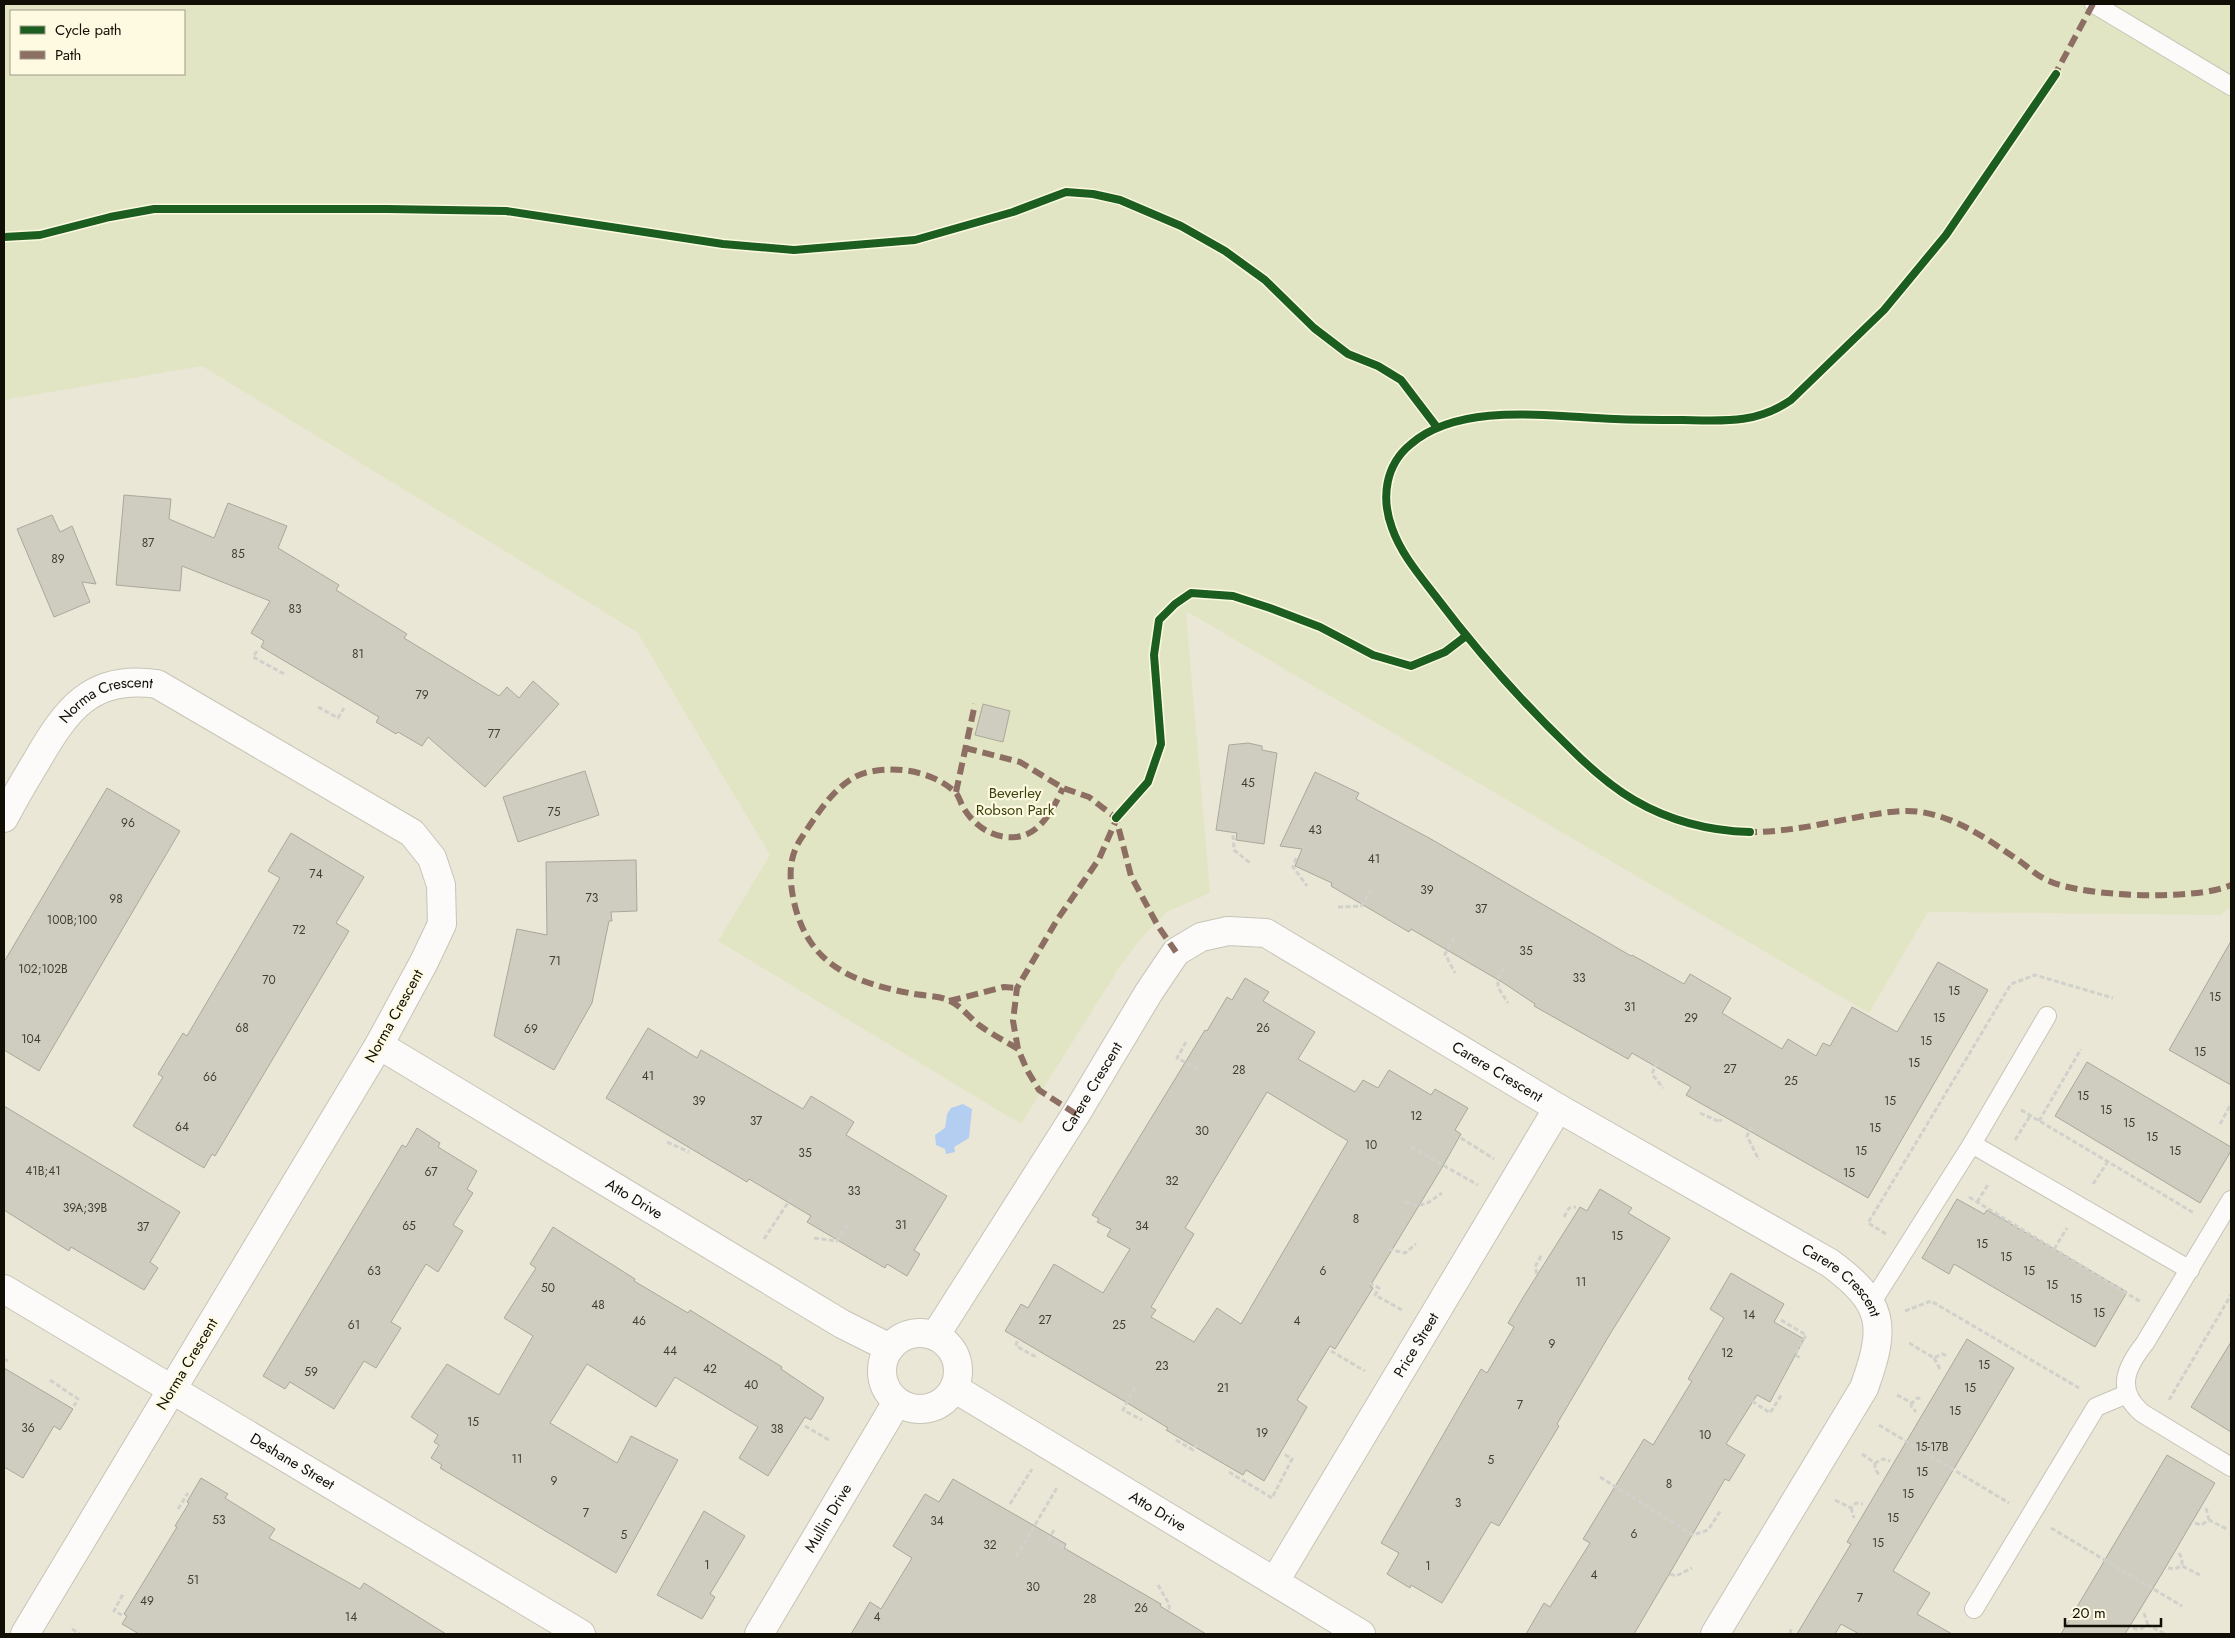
<svg xmlns="http://www.w3.org/2000/svg" width="2235" height="1638" font-family="Jost,sans-serif">
<style>
.green{fill:#e2e5c3;fill-rule:evenodd}
.water{fill:#b3cef0}
.building{fill:#cfcdbf;stroke:#aaa89b;fill-rule:evenodd}
.lines{fill:none;stroke-linecap:round;stroke-linejoin:round}
.service-casing{stroke:#c7c4b7;stroke-width:20}
.minor-casing{stroke:#c7c4b7;stroke-width:30}
.path{stroke:#d1d1cc;stroke-width:3;stroke-dasharray:5 2.5;stroke-linecap:butt}
.service{stroke:#fcfbf9;stroke-width:18}
.minor{stroke:#fcfbf9;stroke-width:28}
.quiet{stroke:#8d6e63;stroke-width:6;stroke-dasharray:12 6;stroke-linecap:butt}
.cycleway-casing{stroke:#fefae1;stroke-width:11}
.cycleway{stroke:#1b5e20;stroke-width:8}
.labels{text-anchor:middle;dominant-baseline:central;stroke-width:4.5;stroke-linejoin:round;paint-order:stroke}
.number-label{font-size:12px;fill:#403e34}
.street-label{font-size:15px;fill:#100e05;stroke:#fefae1}
.park-label{font-size:15px;fill:#3c410d;stroke:#fefae1}
</style>
<rect width="100%" height="100%" fill="#eae7d6"/>
<path class="green" d="M4,4H2231V907L2220,915L1928,912L1869,1013L1186,611L1210,893L1167,912L1143,936L1121,965L1021,1124L718,941L770,855L637,632L202,366L4,400ZM11,11H184V74H11Z"/>
<path class="water" d="M963,1104L972,1109L969,1138L954,1147L955,1152L946,1154L945,1149L936,1145L935,1135L945,1128L947,1114L951,1108Z"/>
<g class="building">
<path d="M124,495L171,499L169,519L214,538L228,503L287,526L278,548L339,585L336,590L407,634L404,638L499,696L507,687L519,698L533,681L559,704L485,787L428,737L422,746L398,732L396,734L376,722L379,717L261,647L264,641L251,633L270,601L182,566L180,591L116,585Z"/>
<path d="M52,515L60,532L72,526L96,584L82,582L90,602L54,617L17,529Z"/>
<path d="M983,704L1010,711L1003,742L975,735Z"/>
<path d="M1248,743L1262,746V750L1277,753L1264,844L1236,840L1237,833L1216,830L1229,745Z"/>
<path d="M585,771L599,815L518,842L503,797Z"/>
<path d="M1315,772L1359,793L1356,799L1431,839L1631,956L1632,955L1684,984L1690,974L1731,998L1722,1013L1782,1049L1788,1039L1816,1056L1823,1043L1830,1046L1852,1007L1897,1032L1938,962L1988,990L1868,1198L1686,1095L1691,1087L1632,1053L1628,1059L1534,1006L1535,1004L1502,982L1411,929L1409,932L1331,886L1332,883L1295,866L1302,849L1280,846Z"/>
<path d="M107,788L180,831L39,1071L4,1050V962Z"/>
<path d="M291,833L364,877L336,923L349,931L215,1156L212,1154L204,1168L133,1126L163,1077L158,1074L183,1033L187,1036L280,878L268,871Z"/>
<path d="M636,860L637,911L611,912L612,921H609L592,1003L554,1070L494,1036L517,929L547,935L546,862Z"/>
<path d="M2231,941V1085L2169,1050Z"/>
<path d="M1245,978L1269,992L1263,1001L1315,1032L1298,1059L1355,1092L1363,1080L1378,1088L1389,1070L1431,1095L1435,1089L1468,1108L1455,1130L1461,1134L1440,1171L1370,1286L1373,1288L1335,1349L1330,1346L1297,1400L1307,1407L1264,1481L1246,1470L1243,1475L1166,1430L1168,1428L1129,1404L1005,1331L1021,1304L1028,1308L1054,1264L1103,1293L1130,1249L1107,1236L1111,1229L1097,1222L1099,1219L1092,1215L1205,1030L1207,1031L1227,997L1232,1000ZM1267,1092L1348,1141L1241,1324L1217,1308L1194,1342L1151,1317L1156,1310L1151,1307L1194,1234L1185,1228Z"/>
<path d="M648,1028L697,1058L701,1050L803,1109L811,1096L854,1122L846,1135L947,1196L914,1250L920,1254L907,1276L887,1264L885,1268L807,1222L811,1216L749,1179L747,1182L606,1098Z"/>
<path d="M2087,1062L2231,1147V1151L2200,1203L2055,1116Z"/>
<path d="M4,1106L180,1212L150,1262L158,1268L144,1290L71,1247L69,1251L4,1210Z"/>
<path d="M417,1128L440,1143L438,1147L477,1171L467,1189L473,1193L453,1225L463,1231L438,1272L426,1264L391,1322L401,1328L376,1368L364,1361L334,1409L290,1382L285,1389L263,1376L383,1177L402,1145L406,1147Z"/>
<path d="M1600,1189L1632,1208L1628,1213L1670,1238L1610,1334L1557,1424L1559,1426L1499,1526L1491,1522L1442,1603L1411,1585L1410,1588L1387,1574L1399,1553L1381,1543L1481,1369L1487,1373L1514,1327L1508,1323L1524,1296L1580,1207L1587,1211Z"/>
<path d="M1957,1199L1984,1214L1987,1210L2127,1292L2095,1347L1954,1264L1949,1274L1922,1258Z"/>
<path d="M553,1227L635,1279L634,1281L688,1313L690,1310L782,1367L781,1369L824,1398L811,1420L805,1417L768,1476L739,1458L758,1427L675,1377L656,1407L587,1364L550,1423L617,1463L631,1436L678,1460L616,1573L440,1468L442,1465L431,1458L439,1445L434,1442L438,1435L411,1417L447,1364L499,1395L533,1336L504,1318L536,1268L530,1264Z"/>
<path d="M1731,1273L1784,1304L1774,1322L1804,1339L1770,1402L1757,1395L1726,1444L1745,1455L1729,1481L1725,1479L1634,1634H1526L1544,1603L1550,1607L1590,1543L1583,1539L1644,1439L1653,1445L1692,1381L1688,1379L1724,1318L1710,1309Z"/>
<path d="M1967,1339L2014,1368L1893,1571L1930,1593L1917,1614L1952,1634H1859L1841,1624L1835,1634H1797L1851,1544L1847,1542Z"/>
<path d="M2231,1342V1432L2191,1407Z"/>
<path d="M4,1368L73,1409L60,1430L54,1426L23,1478L4,1467Z"/>
<path d="M2167,1455L2215,1483L2161,1575L2125,1634H2061Z"/>
<path d="M201,1478L228,1494L225,1498L275,1529L269,1538L360,1589L364,1583L446,1634H139L122,1624L127,1616L124,1614L177,1527L175,1526L189,1503L187,1502Z"/>
<path d="M953,1479L1066,1544L1064,1548L1161,1604L1160,1606L1206,1634H851L870,1602L881,1609L912,1558L893,1546L925,1494L939,1502Z"/>
<path d="M704,1511L745,1536L710,1594L715,1597L702,1619L657,1595Z"/>
</g>
<g class="lines">
<g class="service-casing">
<g id="service">
<path d="M2094,4L2231,86"/>
<path d="M1972,1144L2190,1270"/>
<path d="M2231,1200L2145,1343C2126,1367 2115,1390 2142,1413L2231,1467"/>
<path d="M1872,1302L1972,1144L2047,1016"/>
<path d="M1974,1609L2096,1407L2127,1394"/>
</g>
</g>
<g class="minor-casing">
<g id="minor">
<path id="s1" d="M4,818C14,799 25,780 36,762C66,710 91,674 157,684L412,833L432,858L441,885L442,924L424,962L379,1045L25,1634"/>
<path id="s2" d="M379,1045L842,1324L890,1348"/>
<path id="s3" d="M4,1289L581,1634"/>
<circle cx="920" cy="1371" r="38"/>
<path id="s4" d="M935,1336L1076,1114L1149,992L1176,952L1201,937L1228,931L1266,933L1558,1108L1830,1263C1884,1303 1887,1325 1864,1388L1715,1634"/>
<path id="s5" d="M954,1388L1361,1634"/>
<path id="s6" d="M1275,1581L1558,1108"/>
<path id="s7" d="M759,1634L897,1402"/>
</g>
</g>
<g class="path">
<path d="M257,651L253,657L286,675"/>
<path d="M318,707L338,718L344,708"/>
<path d="M1233,835L1234,850L1250,863"/>
<path d="M1296,858L1293,867L1307,886"/>
<path d="M1338,907L1361,906L1372,888"/>
<path d="M1454,938L1445,954L1455,973"/>
<path d="M1504,968C1493,985 1498,987 1508,1003"/>
<path d="M1186,1042L1177,1058L1200,1070"/>
<path d="M1657,1062L1652,1074L1663,1088"/>
<path d="M2021,1110L2194,1213"/>
<path d="M1700,1113L1720,1122L1721,1119"/>
<path d="M2039,1121L2081,1049"/>
<path d="M2220,1124L2231,1104"/>
<path d="M1752,1126L1747,1136L1759,1160"/>
<path d="M1461,1138L1494,1159"/>
<path d="M2015,1140L2030,1116"/>
<path d="M667,1142L689,1152"/>
<path d="M1411,1147L1478,1185"/>
<path d="M2093,1184L2107,1163"/>
<path d="M1969,1197L2141,1302"/>
<path d="M1405,1202C1422,1209 1428,1203 1442,1193"/>
<path d="M1977,1202L1989,1183"/>
<path d="M1564,1217L1569,1208L1576,1207"/>
<path d="M1886,1234L1868,1223L2011,984L2035,975L2113,998"/>
<path d="M814,1238L837,1241L849,1222"/>
<path d="M764,1239L791,1198"/>
<path d="M1388,1249L1405,1253L1416,1244"/>
<path d="M2054,1249L2067,1228"/>
<path d="M1537,1274L1535,1267L1542,1254"/>
<path d="M1369,1283L1379,1288L1375,1295L1402,1310"/>
<path d="M1905,1311L1931,1301L2079,1388"/>
<path d="M1781,1320L1806,1335L1795,1355L1801,1358"/>
<path d="M1017,1341L1016,1346L1038,1358"/>
<path d="M1909,1343L1934,1358L1942,1354L1948,1356"/>
<path d="M1331,1351L1365,1371"/>
<path d="M1934,1358L1940,1369"/>
<path d="M4,1359L8,1361"/>
<path d="M50,1380L78,1399L74,1406"/>
<path d="M1135,1387L1123,1410L1142,1420"/>
<path d="M1897,1395L1912,1403L1917,1398L1923,1399"/>
<path d="M2169,1400L2231,1295"/>
<path d="M1752,1401L1770,1413L1782,1394"/>
<path d="M1912,1403L1911,1406L1916,1412"/>
<path d="M1879,1425L2009,1503"/>
<path d="M805,1426L829,1440"/>
<path d="M1176,1440L1193,1450L1198,1443"/>
<path d="M1862,1454L1875,1463L1883,1459L1890,1461"/>
<path d="M1875,1463V1469L1879,1475"/>
<path d="M1229,1472L1272,1498L1292,1459L1284,1454"/>
<path d="M1600,1477L1693,1535L1708,1530L1721,1510"/>
<path d="M1835,1500L1851,1508L1856,1503L1863,1504"/>
<path d="M1010,1504L1032,1469"/>
<path d="M1851,1508L1854,1518"/>
<path d="M2206,1508L2209,1520"/>
<path d="M178,1509L188,1493"/>
<path d="M2195,1523L2201,1525L2209,1520L2227,1529"/>
<path d="M2051,1528L2182,1606"/>
<path d="M1054,1530L1049,1539L1067,1549"/>
<path d="M2179,1553L2182,1559V1566"/>
<path d="M1016,1557L1058,1486"/>
<path d="M2168,1568L2174,1569L2182,1566L2200,1575"/>
<path d="M1670,1574L1676,1576L1692,1568"/>
<path d="M1158,1585L1169,1604V1612"/>
<path d="M2144,1613L2148,1625"/>
<path d="M122,1615L114,1611L124,1592"/>
<path d="M2133,1628L2139,1630L2148,1625L2165,1634"/>
<path d="M72,1629L80,1634"/>
<path d="M1790,1634L1791,1629"/>
</g>
<use href="#service" class="service"/>
<use href="#minor" class="minor"/>
<g class="quiet">
<path d="M2053,78L2093,4"/>
<path d="M965,748L1020,762L1063,788L1089,797L1116,818L1131,876L1158,926L1176,952"/>
<path d="M956,792L975,704"/>
<path d="M1745,832C1786,833 1825,823 1864,816C1883,813 1902,809 1921,812C1959,818 1990,841 2021,862C2030,869 2039,877 2049,881C2083,897 2197,901 2231,885"/>
<path d="M949,1001L1004,987L1017,988"/>
<path d="M1018,1049C1005,1041 991,1034 979,1025C970,1018 961,1006 950,1001C939,995 921,996 909,993C851,982 808,964 794,902C789,878 788,857 802,837C818,813 838,779 868,772C898,766 931,771 954,791C959,795 960,802 963,807C974,826 993,839 1016,837C1041,835 1054,807 1063,788"/>
<path d="M1076,1114L1039,1090L1027,1070L1018,1049L1013,1021L1017,988L1057,920L1099,859L1118,816"/>
</g>
<g class="cycleway-casing">
<g id="cycleway">
<path d="M4,237L40,235L110,217L154,209H388L506,211L723,244L794,250L915,240L1013,212L1066,192L1093,194L1120,200L1181,226L1225,251L1265,280L1314,328L1348,354L1378,366L1401,380L1436,426"/>
<path d="M1116,818L1148,782L1161,744L1154,655L1159,620L1175,604L1191,593L1233,596L1270,608L1320,627L1373,655L1411,666L1445,652L1466,636"/>
<path d="M1750,832C1709,831 1670,821 1634,800C1610,786 1589,767 1570,748C1521,701 1477,651 1437,598C1420,576 1401,554 1392,528C1381,498 1385,465 1411,444C1461,401 1553,417 1615,419C1638,420 1660,420 1683,420C1724,421 1756,424 1791,400L1884,310L1946,235L2056,74"/>
</g>
</g>
<use href="#cycleway" class="cycleway"/>
</g>
<g class="labels">
<g class="number-label">
<text x="148" y="543">87</text>
<text x="238" y="554">85</text>
<text x="58" y="559">89</text>
<text x="295" y="609">83</text>
<text x="358" y="654">81</text>
<text x="422" y="695">79</text>
<text x="494" y="734">77</text>
<text x="1248" y="783">45</text>
<text x="554" y="812">75</text>
<text x="128" y="823">96</text>
<text x="1315" y="830">43</text>
<text x="1374" y="859">41</text>
<text x="316" y="874">74</text>
<text x="1427" y="890">39</text>
<text x="592" y="898">73</text>
<text x="116" y="899">98</text>
<text x="1481" y="909">37</text>
<text x="72" y="920">100B;100</text>
<text x="299" y="930">72</text>
<text x="1526" y="951">35</text>
<text x="555" y="961">71</text>
<text x="43" y="969">102;102B</text>
<text x="1579" y="978">33</text>
<text x="269" y="980">70</text>
<text x="1954" y="991">15</text>
<text x="2215" y="997">15</text>
<text x="1630" y="1007">31</text>
<text x="1691" y="1018">29</text>
<text x="1939" y="1018">15</text>
<text x="242" y="1028">68</text>
<text x="1263" y="1028">26</text>
<text x="531" y="1029">69</text>
<text x="31" y="1039">104</text>
<text x="1926" y="1041">15</text>
<text x="2200" y="1052">15</text>
<text x="1914" y="1063">15</text>
<text x="1730" y="1069">27</text>
<text x="1239" y="1070">28</text>
<text x="648" y="1076">41</text>
<text x="210" y="1077">66</text>
<text x="1791" y="1081">25</text>
<text x="2083" y="1096">15</text>
<text x="699" y="1101">39</text>
<text x="1890" y="1101">15</text>
<text x="2106" y="1110">15</text>
<text x="1416" y="1116">12</text>
<text x="756" y="1121">37</text>
<text x="2129" y="1123">15</text>
<text x="182" y="1127">64</text>
<text x="1875" y="1128">15</text>
<text x="1202" y="1131">30</text>
<text x="2152" y="1137">15</text>
<text x="1371" y="1145">10</text>
<text x="1861" y="1151">15</text>
<text x="2175" y="1151">15</text>
<text x="805" y="1153">35</text>
<text x="43" y="1171">41B;41</text>
<text x="431" y="1172">67</text>
<text x="1849" y="1173">15</text>
<text x="1172" y="1181">32</text>
<text x="854" y="1191">33</text>
<text x="85" y="1208">39A;39B</text>
<text x="1356" y="1219">8</text>
<text x="901" y="1225">31</text>
<text x="409" y="1226">65</text>
<text x="1142" y="1226">34</text>
<text x="143" y="1227">37</text>
<text x="1617" y="1236">15</text>
<text x="1982" y="1244">15</text>
<text x="2006" y="1257">15</text>
<text x="374" y="1271">63</text>
<text x="1323" y="1271">6</text>
<text x="2029" y="1271">15</text>
<text x="1581" y="1282">11</text>
<text x="2052" y="1285">15</text>
<text x="548" y="1288">50</text>
<text x="2076" y="1299">15</text>
<text x="598" y="1305">48</text>
<text x="2099" y="1313">15</text>
<text x="1749" y="1315">14</text>
<text x="1045" y="1320">27</text>
<text x="639" y="1321">46</text>
<text x="1297" y="1321">4</text>
<text x="354" y="1325">61</text>
<text x="1119" y="1325">25</text>
<text x="1552" y="1344">9</text>
<text x="670" y="1351">44</text>
<text x="1727" y="1353">12</text>
<text x="1984" y="1365">15</text>
<text x="1162" y="1366">23</text>
<text x="710" y="1369">42</text>
<text x="311" y="1372">59</text>
<text x="751" y="1385">40</text>
<text x="1223" y="1388">21</text>
<text x="1970" y="1388">15</text>
<text x="1520" y="1405">7</text>
<text x="1955" y="1411">15</text>
<text x="473" y="1422">15</text>
<text x="28" y="1428">36</text>
<text x="777" y="1429">38</text>
<text x="1262" y="1433">19</text>
<text x="1705" y="1435">10</text>
<text x="1932" y="1447">15-17B</text>
<text x="517" y="1459">11</text>
<text x="1491" y="1460">5</text>
<text x="1922" y="1472">15</text>
<text x="554" y="1481">9</text>
<text x="1669" y="1484">8</text>
<text x="1908" y="1494">15</text>
<text x="1458" y="1503">3</text>
<text x="586" y="1513">7</text>
<text x="1893" y="1518">15</text>
<text x="219" y="1520">53</text>
<text x="937" y="1521">34</text>
<text x="1634" y="1534">6</text>
<text x="624" y="1535">5</text>
<text x="1878" y="1543">15</text>
<text x="990" y="1545">32</text>
<text x="707" y="1565">1</text>
<text x="1428" y="1566">1</text>
<text x="1594" y="1575">4</text>
<text x="193" y="1580">51</text>
<text x="1033" y="1587">30</text>
<text x="1860" y="1598">7</text>
<text x="1090" y="1599">28</text>
<text x="147" y="1601">49</text>
<text x="1141" y="1608">26</text>
<text x="351" y="1617">14</text>
<text x="877" y="1617">4</text>
</g>
<g class="street-label">
<text stroke="none"><textPath href="#s1" startOffset="165">Norma Crescent</textPath></text>
<text transform="translate(394 1016) rotate(-61)">Norma Crescent</text>
<text stroke="none"><textPath href="#s4" startOffset="818">Carere Crescent</textPath></text>
<text stroke="none"><textPath href="#s4" startOffset="294">Carere Crescent</textPath></text>
<text stroke="none"><textPath href="#s2" startOffset="298">Atto Drive</textPath></text>
<text stroke="none"><textPath href="#s4" startOffset="1222">Carere Crescent</textPath></text>
<text stroke="none"><textPath href="#s6" startOffset="275">Price Street</textPath></text>
<text transform="translate(187 1364) rotate(-59)">Norma Crescent</text>
<text stroke="none"><textPath href="#s3" startOffset="336">Deshane Street</textPath></text>
<text stroke="none"><textPath href="#s5" startOffset="238">Atto Drive</textPath></text>
<text stroke="none"><textPath href="#s7" startOffset="135">Mullin Drive</textPath></text>
</g>
<g class="park-label">
<text x="1015" y="793">Beverley<tspan x="1015" dy="17">Robson Park</tspan></text>
</g>
</g>
<rect width="2235" height="1638" fill="none" stroke="#100e05" stroke-width="10"/>
<rect x="10" y="10" width="175" height="65" fill="#fefae1" stroke="#9f9c89"/>
<rect x="20" y="26" width="25" height="8" fill="#1b5e20" stroke="#9f9c89"/>
<text x="55" y="35" font-size="15" fill="#100e05">Cycle path</text>
<rect x="20" y="51" width="25" height="8" fill="#8d6e63" stroke="#9f9c89"/>
<text x="55" y="60" font-size="15" fill="#100e05">Path</text>
<path d="M2065 1618v8h96v-8" fill="none" stroke="#100e05" stroke-width="2.5"/>
<text x="2072" y="1618" font-size="15" fill="#100e05" stroke="#fefae1" stroke-width="4" paint-order="stroke">20 m</text>
</svg>
